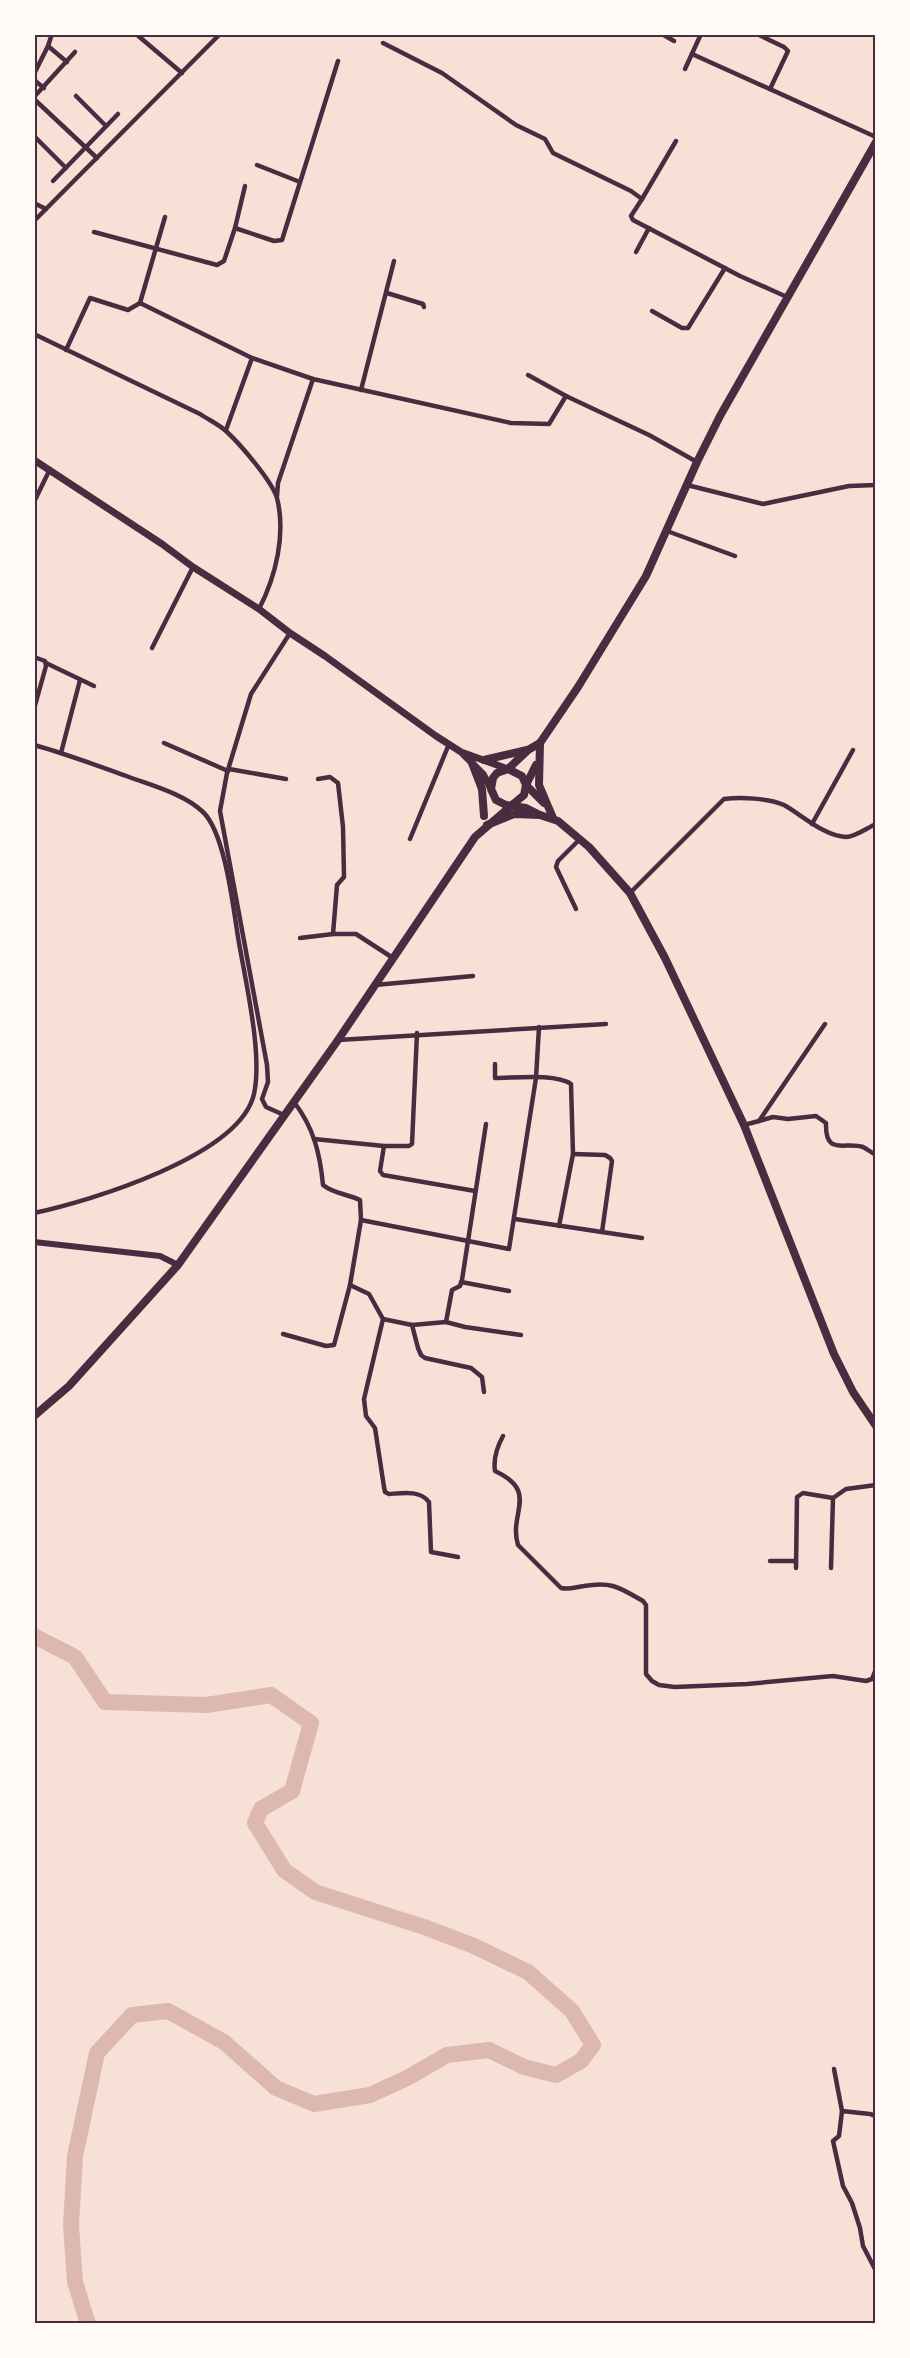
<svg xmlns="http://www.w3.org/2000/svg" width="910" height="2358" font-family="Jost,sans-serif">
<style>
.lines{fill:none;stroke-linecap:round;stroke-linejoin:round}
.river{stroke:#dcb8b0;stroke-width:16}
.minor{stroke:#4a2c40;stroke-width:4.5}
.tertiary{stroke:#4a2c40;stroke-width:6}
.secondary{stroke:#4a2c40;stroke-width:7}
.primary{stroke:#4a2c40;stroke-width:8}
.trunk{stroke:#4a2c40;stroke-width:8}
.neatline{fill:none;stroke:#4a2c40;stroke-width:2}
</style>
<rect width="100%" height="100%" fill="#f7e1d7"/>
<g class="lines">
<path class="river" d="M34,1636L75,1657L105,1702L206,1705L271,1695L311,1723L292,1791L261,1809L255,1823L284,1870L315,1892L424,1927L474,1946L528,1972L572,2011L593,2045L581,2061L556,2075L524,2067L489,2050L447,2055L407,2078L370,2095L314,2104L276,2088L224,2042L168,2011L132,2015L97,2053L75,2156L71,2225L75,2282L88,2324"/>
<g class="minor">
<path d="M136,34L182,73"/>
<path d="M662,34L674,41"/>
<path d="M757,34L784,47L788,51L770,89"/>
<path d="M383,43L442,73L516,125L545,139L553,153L631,191L642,199L631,216L633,220L740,276L787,297"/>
<path d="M48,46L52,34"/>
<path d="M692,54L876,137"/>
<path d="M685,69L701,34"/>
<path d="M34,74L48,46L67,62"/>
<path d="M34,80L44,88"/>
<path d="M76,96L106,126"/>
<path d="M34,97L75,52"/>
<path d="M34,99L97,158"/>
<path d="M36,138L66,168"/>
<path d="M257,165L300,182"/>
<path d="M53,181L118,114"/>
<path d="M642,199L676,141"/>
<path d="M34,203L46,209"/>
<path d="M34,221L220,34"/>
<path d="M235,228L245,186"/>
<path d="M94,232L217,265L224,261L235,228L274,241L282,240L338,61"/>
<path d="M636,252L649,228"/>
<path d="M387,293L423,304L424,307"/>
<path d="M140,303L165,217"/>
<path d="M652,311L682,328H688L725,268"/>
<path d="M34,334L200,414C209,420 220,425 227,432C240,444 272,481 277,498C286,534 276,576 259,609"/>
<path d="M66,350L90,298L128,310L140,303L252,358L313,379L511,423L549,424L566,396L649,435L697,462"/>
<path d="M528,375L566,396"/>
<path d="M361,390L394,261"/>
<path d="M226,430L252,358"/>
<path d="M687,485L763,504L849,486L876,485"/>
<path d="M277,496L278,483L313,379"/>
<path d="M34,502L50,469"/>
<path d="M667,531L735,556"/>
<path d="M152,648L193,567"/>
<path d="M34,657L45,661L46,666L34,709"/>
<path d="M46,663L94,686"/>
<path d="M164,743L228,771"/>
<path d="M34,745C67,754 98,766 129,777C153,786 184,794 203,812C225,833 233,906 238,937C245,980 263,1053 254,1094C240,1156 90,1201 34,1213"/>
<path d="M61,753L80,680"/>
<path d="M229,769L286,779"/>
<path d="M318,779L330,777L338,783L343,827L344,877L337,885L333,934"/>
<path d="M812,824L853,750"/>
<path d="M410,839L449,744"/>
<path d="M630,893L724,799C740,797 769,798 784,805C802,815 824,836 846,837C855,837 867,828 876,824"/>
<path d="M576,909L556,867L558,861L580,839"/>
<path d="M300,938L333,934H356L393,958"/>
<path d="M375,985L473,976"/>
<path d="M338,1040L606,1024"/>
<path d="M495,1064V1078C514,1078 556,1073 571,1084L573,1154L559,1226"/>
<path d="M294,1102C314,1128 320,1154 323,1185C334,1194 348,1194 360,1200L361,1220L350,1285L369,1294L383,1319L412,1325L446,1322"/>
<path d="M284,1115L266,1107L262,1099L268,1082L267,1065L220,811L227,773L251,694L290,633"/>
<path d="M759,1121L773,1117L788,1119L816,1116L826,1123C825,1157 845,1141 863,1147C867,1149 872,1153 876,1155"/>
<path d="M486,1124L462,1280L460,1286L452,1290L446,1322L465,1327L521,1335"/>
<path d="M744,1125L759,1121L825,1024"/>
<path d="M314,1139L384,1146H409L412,1144L417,1033"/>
<path d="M384,1146L380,1171L383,1175L475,1191"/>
<path d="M573,1154L605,1155L610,1158L612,1161L602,1232"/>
<path d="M515,1219L642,1238"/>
<path d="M361,1220L509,1249L536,1078L539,1027"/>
<path d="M461,1282L509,1291"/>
<path d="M383,1319L364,1399L366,1416L375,1428L384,1487L385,1492L389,1494C403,1493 420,1490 429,1502L431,1552L458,1557"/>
<path d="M412,1325L418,1348L421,1355L425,1358L471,1368L482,1377L484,1392"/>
<path d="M283,1334L326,1346L334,1345L350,1285"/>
<path d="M503,1436C497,1447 493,1458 495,1471C540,1492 508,1513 518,1545L561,1588C569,1590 576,1587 584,1586C612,1581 620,1588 643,1601L646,1605V1674L652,1681L659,1685L675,1687L747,1684L833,1676L866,1681L872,1679L876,1669"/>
<path d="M770,1561H796"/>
<path d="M796,1568L797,1497L803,1493L833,1498"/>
<path d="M831,1568L833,1498L846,1489L876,1485"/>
<path d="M834,2069L842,2111L870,2114L876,2116"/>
<path d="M842,2111L839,2136L833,2141L843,2186L852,2203L860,2228L863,2246L876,2271"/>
</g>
<path class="tertiary" d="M34,1242L160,1256L178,1265"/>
<g class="secondary">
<path d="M34,460L162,544L193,567L259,609L290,633L325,656L436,736L461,752L508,769"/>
<path d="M463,754L483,774L491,789"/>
</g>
<g class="primary">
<path d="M472,763L482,789L484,816"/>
<path d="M34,1416L69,1386L178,1265L338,1040L475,837L512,805"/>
</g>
<g class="trunk">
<path d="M540,743L539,785L553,818"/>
<path d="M484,760L527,750"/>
<path d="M508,769L522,776L526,785L544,803"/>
<path d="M512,805L524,795L526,785L536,765"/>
<path d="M540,815L526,808L506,805L496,800L491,789L493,778L497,773L508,769L528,750L540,743L578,687L646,576L697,462L720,416L876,142"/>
<path d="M487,825L514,814L540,815L558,821L589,847L630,893L665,958L744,1125L834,1354L853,1392L876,1426"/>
</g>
</g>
<rect width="910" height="2358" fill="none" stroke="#fffaf5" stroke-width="72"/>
<rect x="36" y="36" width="838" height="2286" class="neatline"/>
</svg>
